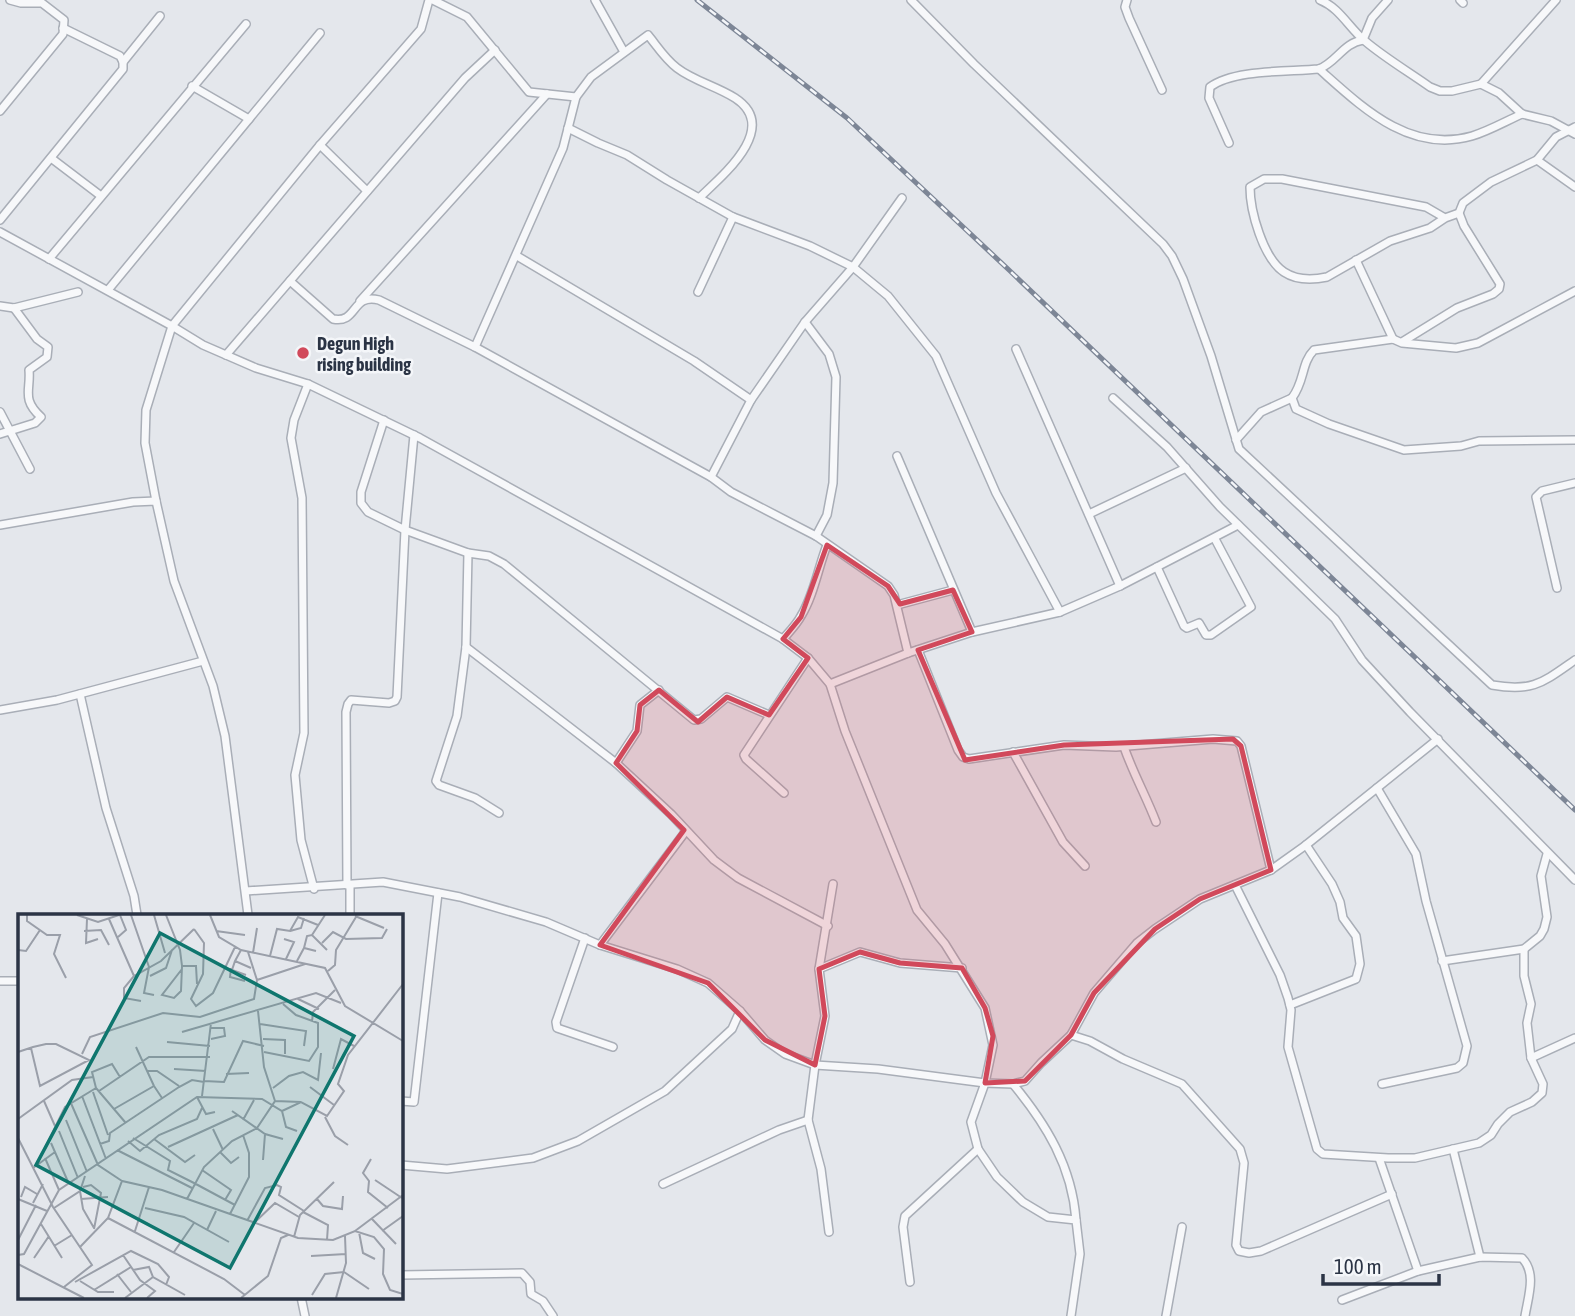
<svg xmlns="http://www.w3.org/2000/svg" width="1575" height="1316" font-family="'Asap Condensed',sans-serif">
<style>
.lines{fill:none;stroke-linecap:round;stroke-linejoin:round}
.street-casing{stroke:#a9aeb7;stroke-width:10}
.street{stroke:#f7f8fa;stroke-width:7}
.rail-casing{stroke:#7d8696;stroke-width:5}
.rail{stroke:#f4f6f9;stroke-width:2.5;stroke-dasharray:8;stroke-linecap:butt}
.marked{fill:#d1495b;fill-opacity:0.2;stroke:#d1495b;stroke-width:5;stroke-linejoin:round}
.poi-dot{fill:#d1495b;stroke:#f4f6f9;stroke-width:2.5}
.labels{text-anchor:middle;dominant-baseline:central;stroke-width:5;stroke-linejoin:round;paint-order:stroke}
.poi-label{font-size:18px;font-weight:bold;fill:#2b3445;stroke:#f4f6f9;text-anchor:start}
.inset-road{fill:none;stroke:#9a9fa9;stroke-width:2}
.view{fill:#0f766e;fill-opacity:0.15;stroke:#0f766e;stroke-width:3.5}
.inset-edge{fill:none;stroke:#2b3445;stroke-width:3.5}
</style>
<rect width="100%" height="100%" fill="#e4e7ec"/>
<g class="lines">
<g class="street-casing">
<g id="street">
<path d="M433,0L467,17L529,92L576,97"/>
<path d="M595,0L624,52"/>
<path d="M911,0L974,64L1163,244L1172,256L1183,279L1211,356L1239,449L1492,685C1533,692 1542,683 1575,660"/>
<path d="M1127,0L1125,7L1129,18L1162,90"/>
<path d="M1320,0C1340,8 1349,28 1365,41C1385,58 1409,72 1430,87L1440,91H1452L1481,84L1556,0"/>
<path d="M1460,0L1463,3"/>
<path d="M63,28L120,56L123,62"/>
<path d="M1363,40L1372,18L1388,0"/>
<path d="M1319,69C1362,107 1409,154 1472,136C1489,131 1506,121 1522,114"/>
<path d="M1481,84L1499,93L1522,114L1551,121L1575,134"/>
<path d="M192,86L249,119"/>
<path d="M0,111L63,34L64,20L42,3H21L10,0"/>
<path d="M568,128L598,143L627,155L667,180L733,217L810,246L853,267L888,296L936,356L996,493L1060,612"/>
<path d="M1229,143L1209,98L1210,87C1234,69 1289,72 1319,69C1337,62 1343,43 1363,40"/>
<path d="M320,145L367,191"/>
<path d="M51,158L101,196"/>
<path d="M1537,160L1575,187"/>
<path d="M1445,218L1426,207L1282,179H1264L1250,187C1250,211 1263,258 1284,272C1296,280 1313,280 1327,277L1390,241L1430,228L1445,218L1459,213L1463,203L1491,182L1537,160L1556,137L1575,127"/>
<path d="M0,220L123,69V62L160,16"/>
<path d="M0,232L172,326L203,345L256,368L308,384L420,438L783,639L808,658L830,684L845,731L917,910L945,944L985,1008L993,1045L985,1083L971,1122L978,1149L997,1177L1023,1202L1048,1217L1076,1220L1080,1254L1071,1316"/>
<path d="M517,256L694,361L751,400L711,477"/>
<path d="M49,259L246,24"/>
<path d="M1356,260L1393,339"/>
<path d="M290,281L333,319C358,324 351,293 379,300L475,347L711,477L731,492L816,536L888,586L894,595L908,653"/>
<path d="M108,290L320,33"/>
<path d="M1575,291L1478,343L1456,348L1402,343L1393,339L1314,350C1301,363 1305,381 1292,398L1296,409L1329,424L1404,450L1461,446L1479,441L1575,440"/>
<path d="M698,292L733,217"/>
<path d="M360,301L547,94"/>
<path d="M0,306L14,308L78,292"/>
<path d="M805,322L829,354L836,377L833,483L827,515L816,536"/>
<path d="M1402,342L1457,308L1493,294L1499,289L1500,284L1464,226L1459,213"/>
<path d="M475,347L563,148L576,97L591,77L648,35C657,46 665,59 677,68C694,81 716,86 735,98C781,128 722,176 699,198"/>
<path d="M1016,349L1120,586"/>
<path d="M226,355L465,78L495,50"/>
<path d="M308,384L294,420L291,438L302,498L304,733L295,775L301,840L314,889"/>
<path d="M1113,398L1167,447L1220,507L1335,619L1362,660L1410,712L1575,880"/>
<path d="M751,400L805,322L853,267L902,198"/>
<path d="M0,412L30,469"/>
<path d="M384,420L361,492V503L368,512L405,530L468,553L489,556L504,564L694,720L701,719L727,697L769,715"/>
<path d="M0,434L35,423L41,417C21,399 31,390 29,370L47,357L48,347L37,339L14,308"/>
<path d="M1236,440L1261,412L1292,398"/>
<path d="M897,456L972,632"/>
<path d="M156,501L145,443L146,410L172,326L320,145L421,29L429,0"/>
<path d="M1089,514L1186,468"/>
<path d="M0,525L133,502L156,501L174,581L213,686L225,736L248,915"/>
<path d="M468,553L466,647L457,716L436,781L439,785L475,798L499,813"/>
<path d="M1157,567L1184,626L1187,628L1199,623L1206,635H1211L1251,607L1215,539"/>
<path d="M1557,588L1536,497L1542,491L1575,483"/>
<path d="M897,605L953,590"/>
<path d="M783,639C789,632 797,624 801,616C814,595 818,568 827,545"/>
<path d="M466,647L616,763L671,814L714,860L738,878L828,926"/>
<path d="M918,650L958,750L963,757L969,759L1064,745L1116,747L1213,739L1237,741L1241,746L1271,870"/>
<path d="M830,684L908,653L972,632L1060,612L1120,586L1238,525"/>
<path d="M80,694L106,808L134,896L137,915"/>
<path d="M0,710L57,700L203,661"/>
<path d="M1124,747C1133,773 1146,796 1156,822"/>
<path d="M1013,752L1063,842L1085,866"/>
<path d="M616,763L637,731L640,705L659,690"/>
<path d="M1377,788L1416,854L1426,901L1467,1046L1463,1063L1457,1068L1382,1084"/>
<path d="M784,793L746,759L744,755L808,658"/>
<path d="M347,885L346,712L348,704L351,700L389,703L395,701L397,697L405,530L414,435"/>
<path d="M1235,885L1280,975L1288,998L1291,1010L1288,1047L1317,1149L1323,1154L1388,1158H1415L1479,1143L1491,1135L1498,1124L1510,1112L1532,1102L1542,1093L1543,1084L1531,1058L1527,1023L1531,1004L1524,976V949"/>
<path d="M246,891L383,882L460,897L546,922L600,945L677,969L708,983L740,1011L765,1040L785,1054L815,1065L878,1069L985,1083L1013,1084L1025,1081L1041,1063L1071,1035L1094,993L1137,943L1155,929L1200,899L1271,870L1306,845L1438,739"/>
<path d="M350,915V885"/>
<path d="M585,938L556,1022L557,1028L613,1047"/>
<path d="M600,945L686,831"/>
<path d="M1442,961L1524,949L1540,936L1544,929L1547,917L1541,876L1547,854"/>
<path d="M819,969L860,952L900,963L962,968"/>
<path d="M0,981H19"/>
<path d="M1290,1005L1356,979L1360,964L1356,936L1343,918L1340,902L1332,884L1306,845"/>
<path d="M1071,1035L1090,1041L1123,1059L1182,1084L1240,1149L1244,1163L1236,1245L1239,1251L1249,1253L1261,1251L1392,1194"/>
<path d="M1531,1058L1575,1038"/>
<path d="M1013,1084C1046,1124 1072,1166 1076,1220"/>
<path d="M401,1101L414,1102L438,893"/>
<path d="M1453,1149L1480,1257"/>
<path d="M1379,1158L1418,1271"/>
<path d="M401,1165L447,1169L533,1158L578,1141L665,1091L732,1029L740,1011"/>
<path d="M663,1184L779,1130L808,1120"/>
<path d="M829,1232L821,1169L808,1120L815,1065L825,1016L819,969L833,884"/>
<path d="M401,1275L522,1273L530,1282L531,1294L543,1301L553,1316"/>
<path d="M910,1282L903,1227L905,1216L978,1149"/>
<path d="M301,1297L305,1316"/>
<path d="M1342,1300L1418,1271L1480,1257L1522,1258C1537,1273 1528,1297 1525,1316"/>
<path d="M1166,1316L1182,1227"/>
</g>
</g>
<use href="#street" class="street"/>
<g class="rail-casing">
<path id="rail" d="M697,0L847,118L1009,270L1575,810"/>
</g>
<use href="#rail" class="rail"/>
</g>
<path class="marked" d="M827,545L888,586L900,604L953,590L972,632L918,650L965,760L1064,745L1233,739L1241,746L1271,870L1200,899L1155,929L1094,993L1071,1035L1025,1081L985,1083L993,1036L985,1008L962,968L900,963L860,952L819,969L825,1016L815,1065L765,1040L708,983L600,945L684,830L616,763L637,731L640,705L659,690L698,722L727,697L769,715L808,658L783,639L801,617Z"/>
<circle class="poi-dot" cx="303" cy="353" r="7"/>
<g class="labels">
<g class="poi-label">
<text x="317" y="343">Degun High<tspan x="317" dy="21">rising building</tspan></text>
</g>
</g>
<g transform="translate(18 914)">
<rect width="385" height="385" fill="#e4e7ec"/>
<path class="inset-road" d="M9,1V7L29,21H42L36,40L48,64M59,1L80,8L101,1M113,1L131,53L126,79L136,81M136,1L147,39M148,1L162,36L164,52L163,77L156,84L144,81L164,55M192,1L201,23L223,36L307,54L327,92L385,127M337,2L366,14M69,5L68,29L80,25M91,5L116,62L143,47L176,15M176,15L186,29L185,60L173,85L178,92L195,79L217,33M66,17L83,16L91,31M198,17L227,21M272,17L283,14L286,4M294,21L307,1M100,23L108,16L102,1M266,25L276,28L268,45M304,29L315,18L328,25L364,24L369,15M286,34L289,22L294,21L309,36M0,36L8,37L22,16M223,36L217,47L233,54M235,39L239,14M252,42L259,15L272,17L280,3L300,11M217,47L214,56L228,61M279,47L286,34L298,37M164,52H178L179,70M213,54L212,63L227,67M310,57L317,51L318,36L338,3M116,62L106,74V84L123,87M132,62L148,54L154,36M239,66L287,50M280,85L301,95M294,108L295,98L317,76M242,110L288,117L286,132M164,118L298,79L323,89M193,125L207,122L206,114H193M245,125L267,126V140M149,128L192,132M118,133L136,172M0,138L15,133L28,130H38L71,146L22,172L13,134M246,138L291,147L300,133V109L278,101L265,90M64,140L72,123L145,99L182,103L236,85L239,66L230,38M156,155L188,157M315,155L323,125L336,132M129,157H139L161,172M208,160L231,159M102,163L94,150L74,158L78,174L107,208M186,167L206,168L225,127L246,132M292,173L316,191M255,174L271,162L285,158L300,166L303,139M81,177L131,143H192M75,178L90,221M64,182L88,245M184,182L193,109M179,183L188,200L197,198M26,187L37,212M52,187L80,251L104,267M257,187L283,188M96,195L136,172L144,184M214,197L247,220L265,225M264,197L268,213L279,217M307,203L317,222L330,231M0,205L54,166L75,163M48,206L69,258M225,206L236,186M195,215L205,236M41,217L60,264M0,224L35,293L74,351L46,373M115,224L152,247L150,256L176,269M136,225L167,248L177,241M110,227L122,237L141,221L179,205L184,194M33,229L51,270M82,230L91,227L92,219L161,173L174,166L186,168M150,233L220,201M99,236L174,274M202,238L213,249L221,243M27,244L41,276M353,245L345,259L351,267L350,278L370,294M245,246L247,220M20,248L47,193L78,174M15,254L37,238M184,256L213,276L207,286M357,266L384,284M176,269L217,291M65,273L73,271L83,279L76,315M62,277L65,295L76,314M3,283L7,273L19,280M0,285L29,297M63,285L90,283M169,285L186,253L214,227L239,214L257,187L246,153L240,97M299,285L305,292L324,295L325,282M15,289L25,270M36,294L62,277L67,262M127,294L166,303L211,328M285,298L310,311L309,326M212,300L231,263V239L225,221M90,304L206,365L227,381M354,305L378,330M229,307L247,274L259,271L263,273L261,281L286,297M236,309L257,289L281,303M23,310L44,344M189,316L198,297M117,317L131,273M337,317L385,281M364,317L385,302M341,318L345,339L357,345M276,323L282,301L316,268M0,326L18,291M36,332L54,321M62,333L90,304L104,267L144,276L280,324L315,326L337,317L356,323L366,335L365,360L372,376L385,380M156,338L176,309M0,341L6,340L41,276L179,183L244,185L264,197L283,188L309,202L326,177L320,170L330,141L385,70M105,341L122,366L137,377L129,384M293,342L328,340M16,344L31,322M0,350L66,384M115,356L131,353L135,363L167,381M99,360L113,378M62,367L80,378H96M57,368L113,337L140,350L151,363L148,371M76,376L113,353M294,381L307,360L326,358L351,375M107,384L135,363M223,384L250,362L263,324L270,321M318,384L328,349L327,322"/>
<path class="view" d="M142,19L336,122L212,354L18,251Z"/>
<rect width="385" height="385" class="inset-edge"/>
</g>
<path d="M1323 1274v10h116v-10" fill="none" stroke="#2b3445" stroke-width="3.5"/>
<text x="1334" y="1274" font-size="21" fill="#2b3445" stroke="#f4f6f9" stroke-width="5" paint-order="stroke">100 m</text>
</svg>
